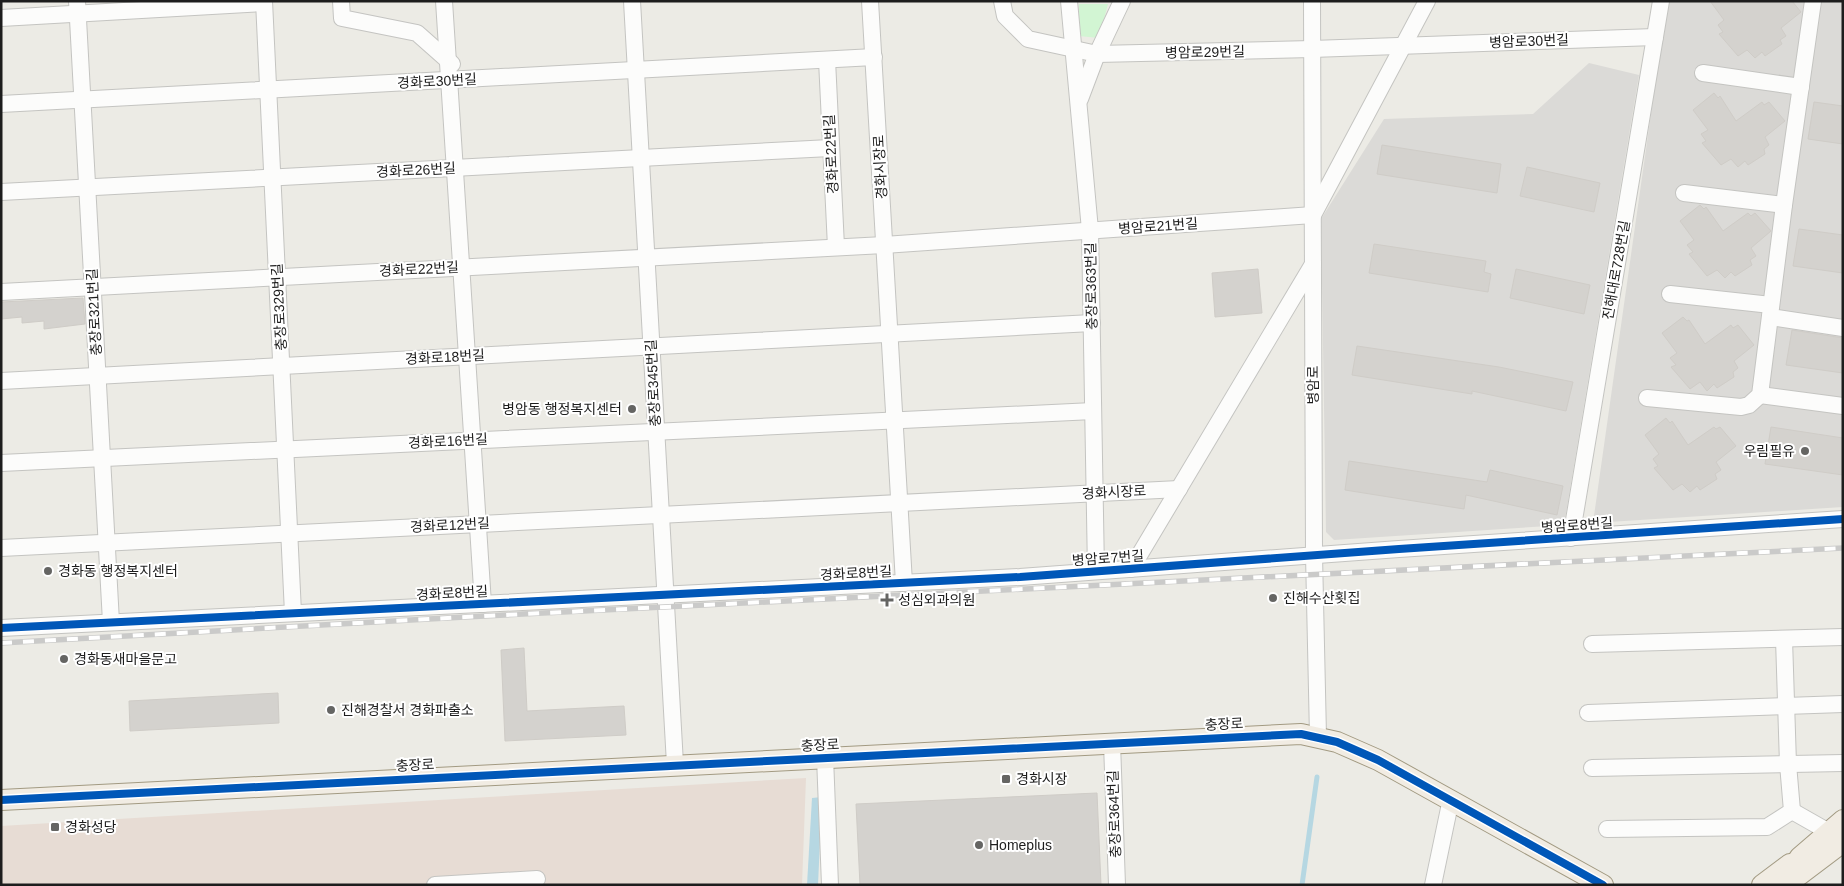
<svg xmlns="http://www.w3.org/2000/svg" width="1844" height="886" font-family="Helvetica,'Noto Sans KR',sans-serif">
<style>
.residential{fill:#dbdad7}
.military{fill:#e7dcd4}
.park{fill:#d2f5d3}
.water{fill:#b6d7e2}
.lines{fill:none;stroke-linecap:round;stroke-linejoin:round}
.stream{stroke:#b6d7e2;stroke-width:5}
.building{fill:#d4d2ce;stroke:#cfccc7}
.minor-casing{stroke:#c4c4c1;stroke-width:18}
.major-casing{stroke:#a29a82;stroke-width:22}
.minor{stroke:#fcfcfb;stroke-width:16}
.major{stroke:#f1ece3;stroke-width:20}
.rail-casing{stroke:#cacac9;stroke-width:5.5}
.rail{stroke:#fff;stroke-width:4;stroke-dasharray:11;stroke-linecap:butt}
.cycleway-casing{stroke:#fff;stroke-width:11}
.cycleway{stroke:#0057b8;stroke-width:8}
.poi-dot{fill:#656563;stroke:#fff;stroke-width:2}
.labels{text-anchor:middle;dominant-baseline:central;stroke-width:4;stroke-linejoin:round;paint-order:stroke}
.street-label{font-size:14px;fill:#1d1d1d;stroke:#fff}
.poi-label{font-size:14px;fill:#1d1d1d;stroke:#fff;text-anchor:start}
</style>
<rect width="100%" height="100%" fill="#ecebe5"/>
<g class="residential">
<path d="M1667,1H1843V507L1593,523Z"/>
<path d="M1589,63L1639,75L1564,525L1334,540L1326,532L1321,219L1384,119L1533,114Z"/>
</g>
<path class="military" d="M806,778L802,885H1V826Z"/>
<path class="park" d="M1079,4H1108L1099,38L1079,36Z"/>
<path class="water" d="M822,797L818,885H807L812,798Z"/>
<g class="lines">
<path class="stream" d="M1302,885L1317,777"/>
</g>
<g class="building">
<path d="M1710,1H1792L1801,12L1781,28L1786,36L1780,40L1782,44L1765,56L1762,52L1755,58L1747,50L1738,56L1719,34L1723,32L1718,25L1724,20Z"/>
<path d="M1714,93L1718,98L1720,96L1736,121L1762,102L1764,105L1769,102L1785,121L1765,137L1769,145L1764,149L1765,154L1748,165L1745,161L1738,167L1731,159L1721,165L1702,143L1706,141L1701,134L1708,130L1693,110Z"/>
<path d="M1814,102L1843,106V144L1808,139Z"/>
<path d="M1382,145L1501,164L1497,193L1377,174Z"/>
<path d="M1527,167L1600,183L1594,212L1520,196Z"/>
<path d="M1700,205L1704,209L1706,207L1723,231L1748,213L1751,216L1755,213L1771,231L1751,248L1756,256L1750,260L1752,265L1735,276L1731,272L1725,278L1717,270L1707,276L1689,254L1693,252L1687,245L1694,240L1680,221Z"/>
<path d="M1799,229L1843,235V273L1793,266Z"/>
<path d="M1374,244L1486,261L1484,272L1491,274L1488,292L1369,273Z"/>
<path d="M1258,269L1262,313L1215,317L1212,273Z"/>
<path d="M1516,269L1590,285L1584,314L1510,298Z"/>
<path d="M83,298L85,324L44,329V321L22,323V317L1,319V302Z"/>
<path d="M1683,317L1687,321L1689,320L1705,344L1731,325L1733,328L1738,325L1754,345L1734,361L1738,368L1733,372L1734,377L1717,388L1714,384L1707,391L1700,382L1690,389L1671,367L1676,365L1670,358L1677,353L1662,333Z"/>
<path d="M1792,330L1843,338V373L1786,365Z"/>
<path d="M1357,346L1499,367L1573,382L1566,411L1472,391V394L1352,375Z"/>
<path d="M1666,418L1670,423L1672,421L1688,445L1714,427L1716,429L1720,427L1736,446L1716,462L1721,470L1715,474L1717,479L1700,490L1697,486L1690,492L1682,484L1673,490L1654,468L1658,466L1653,459L1659,454L1645,435Z"/>
<path d="M1771,427L1843,438V475L1765,464Z"/>
<path d="M1349,461L1487,482L1490,470L1563,486L1557,515L1466,495L1464,509L1345,490Z"/>
<path d="M524,648L527,711L624,706L626,735L505,741L501,650Z"/>
<path d="M278,693L279,723L130,731L129,701Z"/>
<path d="M1097,793L1101,885H860L856,804Z"/>
</g>
<g class="lines">
<g class="minor-casing">
<g id="minor">
<path d="M77,1L111,622"/>
<path d="M264,1L293,613"/>
<path d="M341,1L342,18L417,33L452,64"/>
<path d="M444,1L483,604"/>
<path d="M632,1L675,764"/>
<path d="M870,1L904,583"/>
<path d="M1002,1L1005,16L1028,39L1097,54L1312,49L1655,37"/>
<path d="M1069,1L1090,230L1096,571"/>
<path d="M1312,1L1314,555L1318,736"/>
<path d="M1,18L264,3"/>
<path d="M827,60L836,247"/>
<path d="M1703,73L1801,87"/>
<path d="M1080,99L1097,54L1122,1"/>
<path d="M1,104L874,57"/>
<path d="M1,192L830,148"/>
<path d="M1684,193L1784,205"/>
<path d="M1,292L884,245L1313,215L1427,1"/>
<path d="M1670,294L1771,305"/>
<path d="M1770,317L1843,328"/>
<path d="M1,381L1092,323"/>
<path d="M1760,395L1843,406"/>
<path d="M1647,398L1741,407L1749,405L1760,395L1784,205L1813,1"/>
<path d="M1,463L1093,411"/>
<path d="M1571,538L1661,1"/>
<path d="M1,548L1179,489"/>
<path d="M1131,569L1313,264"/>
<path d="M1,628L1020,577L1399,549L1843,519"/>
<path d="M1592,644L1843,637"/>
<path d="M1588,713L1843,704"/>
<path d="M1112,743L1117,885"/>
<path d="M825,757L830,885"/>
<path d="M1592,768L1843,763"/>
<path d="M1792,811L1829,832"/>
<path d="M1607,829L1767,827L1792,811L1788,764L1784,639"/>
<path d="M435,885L537,879"/>
<path d="M1433,885L1451,799"/>
</g>
</g>
<g class="major-casing">
<g id="major">
<path d="M1,800L1301,734L1337,742L1378,760L1603,885"/>
<path d="M1762,885L1790,864"/>
<path d="M1781,885L1800,857L1843,820"/>
<path d="M1786,885L1843,842"/>
</g>
</g>
<use href="#minor" class="minor"/>
<use href="#major" class="major"/>
<g class="rail-casing">
<path id="rail" d="M1,643L465,617L1843,548"/>
</g>
<use href="#rail" class="rail"/>
<g class="cycleway-casing">
<g id="cycleway">
<path d="M1,628L1020,577L1399,549L1843,519"/>
<path d="M1,800L1301,734L1337,742L1378,760L1603,885"/>
</g>
</g>
<use href="#cycleway" class="cycleway"/>
</g>
<g class="poi-dot">
<circle cx="632" cy="409" r="5"/>
<circle cx="1805" cy="451" r="5"/>
<circle cx="48" cy="571" r="5"/>
<circle cx="1273" cy="598" r="5"/>
<path d="M884.5 592.5h5v5h5v5h-5v5h-5v-5h-5v-5h5z"/>
<circle cx="64" cy="659" r="5"/>
<circle cx="331" cy="710" r="5"/>
<rect x="1001" y="774" width="10" height="10" rx="2.5"/>
<rect x="50" y="822" width="10" height="10" rx="2.5"/>
<circle cx="979" cy="845" r="5"/>
</g>
<g class="labels">
<g class="street-label">
<text transform="translate(1529 41) rotate(-2)">병암로30번길</text>
<text transform="translate(1205 52) rotate(-1)">병암로29번길</text>
<text transform="translate(437 81) rotate(-3)">경화로30번길</text>
<text transform="translate(831 154) rotate(-93)">경화로22번길</text>
<text transform="translate(880 167) rotate(-93)">경화시장로</text>
<text transform="translate(416 170) rotate(-3)">경화로26번길</text>
<text transform="translate(1158 226) rotate(-4)">병암로21번길</text>
<text transform="translate(419 269) rotate(-3)">경화로22번길</text>
<text transform="translate(1616 270) rotate(-80)">진해대로728번길</text>
<text transform="translate(1091 286) rotate(-91)">충장로363번길</text>
<text transform="translate(279 307) rotate(-93)">충장로329번길</text>
<text transform="translate(94 312) rotate(-93)">충장로321번길</text>
<text transform="translate(445 357) rotate(-3)">경화로18번길</text>
<text transform="translate(653 383) rotate(-93)">충장로345번길</text>
<text transform="translate(1313 385) rotate(-90)">병암로</text>
<text transform="translate(448 441) rotate(-3)">경화로16번길</text>
<text transform="translate(1114 492) rotate(-3)">경화시장로</text>
<text transform="translate(450 525) rotate(-3)">경화로12번길</text>
<text transform="translate(1577 525) rotate(-4)">병암로8번길</text>
<text transform="translate(1108 558) rotate(-4)">병암로7번길</text>
<text transform="translate(856 573) rotate(-3)">경화로8번길</text>
<text transform="translate(452 593) rotate(-3)">경화로8번길</text>
<text transform="translate(1224 724) rotate(-3)">충장로</text>
<text transform="translate(820 745) rotate(-3)">충장로</text>
<text transform="translate(415 765) rotate(-3)">충장로</text>
<text transform="translate(1114 814) rotate(-92)">충장로364번길</text>
</g>
<g class="poi-label">
<text x="622" y="409" text-anchor="end">병암동 행정복지센터</text>
<text x="1795" y="451" text-anchor="end">우림필유</text>
<text x="58" y="571">경화동 행정복지센터</text>
<text x="1283" y="598">진해수산횟집</text>
<text x="898" y="600">성심외과의원</text>
<text x="74" y="659">경화동새마을문고</text>
<text x="341" y="710">진해경찰서 경화파출소</text>
<text x="1016" y="779">경화시장</text>
<text x="65" y="827">경화성당</text>
<text x="989" y="845">Homeplus</text>
</g>
</g>
<rect width="1844" height="886" fill="none" stroke="#1d1d1d" stroke-width="5"/>
</svg>
